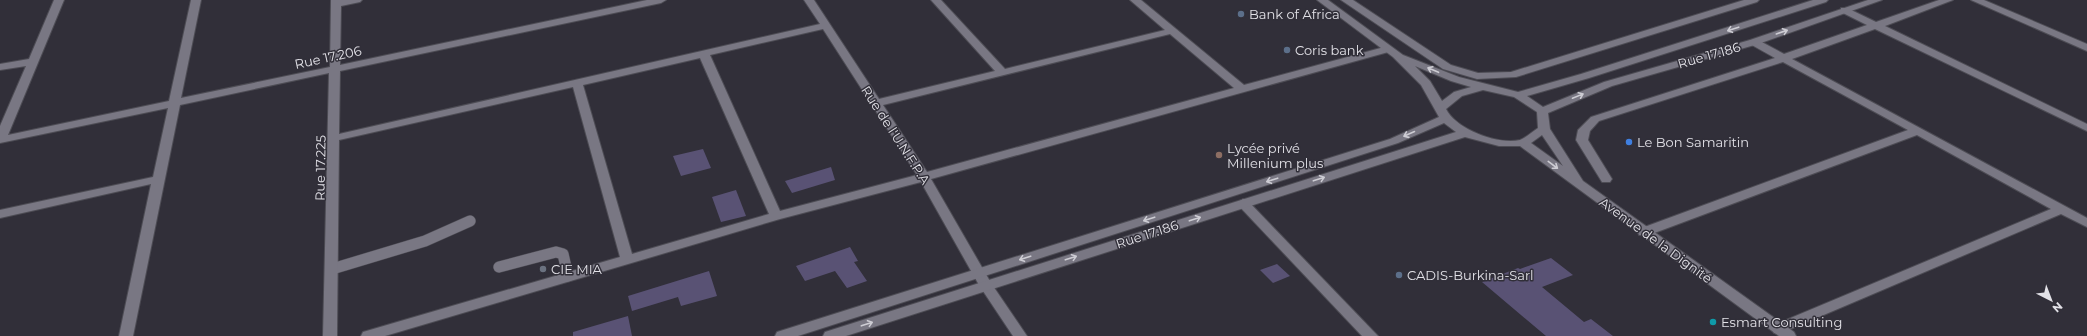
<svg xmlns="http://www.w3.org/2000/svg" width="2087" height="336" font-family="Montserrat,sans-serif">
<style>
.building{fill:#595274}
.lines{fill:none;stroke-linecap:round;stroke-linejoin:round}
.lane-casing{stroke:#4d4c54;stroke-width:12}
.street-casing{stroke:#4d4c54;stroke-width:2}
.secondary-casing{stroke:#4d4c54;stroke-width:2}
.lane{stroke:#797783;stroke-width:11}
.street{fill:#797783;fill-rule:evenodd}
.secondary{fill:#797783;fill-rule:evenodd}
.oneway{stroke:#cdccd3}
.service-dot{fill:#5c6f8a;stroke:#312f39;stroke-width:1.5}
.shop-dot{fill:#3f7fe0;stroke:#312f39;stroke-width:1.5}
.education-dot{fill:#8d6e63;stroke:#312f39;stroke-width:1.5}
.worship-dot{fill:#6b7280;stroke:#312f39;stroke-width:1.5}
.culture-dot{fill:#0f9aa8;stroke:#312f39;stroke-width:1.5}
.labels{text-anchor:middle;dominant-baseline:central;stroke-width:3;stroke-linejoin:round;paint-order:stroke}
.poi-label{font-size:13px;fill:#e2e1e7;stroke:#312f39;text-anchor:start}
.street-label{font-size:13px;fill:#e2e1e7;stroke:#312f39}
</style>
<rect width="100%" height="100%" fill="#312f39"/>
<g class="building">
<path d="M703,149L711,168L681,176L673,156Z"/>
<path d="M831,167L835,180L792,193L785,181Z"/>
<path d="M736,190L746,216L721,222L712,197Z"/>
<path d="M850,247L858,261L854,262L867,281L847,288L835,271L805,281L796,266Z"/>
<path d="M1551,258L1573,275L1542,287L1584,322L1591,319L1613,336H1546L1482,282L1518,268L1520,269Z"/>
<path d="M1277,264L1290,276L1273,283L1260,270Z"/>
<path d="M709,271L717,296L681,306L678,297L632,311L628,296Z"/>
<path d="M628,316L632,336H573V332Z"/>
</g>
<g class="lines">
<g class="lane-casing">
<g id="lane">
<path d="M499,267L556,252L563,254L568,276"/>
<path d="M332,269L425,241L470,221"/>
</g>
</g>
<g class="street-casing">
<g id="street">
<path d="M54,0H64L8,135L169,101L191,0H201L181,98L330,67L331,0H362L360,2L341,6L340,65L647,0H666L661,3L340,71L339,134L820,24L804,0H814L879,99L995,71L931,0H941L1005,69L1165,30L1130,0H1141L1244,85L1388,46L1393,49L1392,51L931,179L991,283L1027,336H1013L979,285L921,182L780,219L385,336H361L363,332L620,257L573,87L339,140L337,336H323L329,73L180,105L133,336H119L151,184L0,218V210L153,177L168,108L0,143V126L26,66L0,70V64L29,59ZM823,29L917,175L780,211L710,55ZM1170,34L1234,88L927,172L883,105ZM700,58L769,214L632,254L583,85Z"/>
<path d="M1341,0H1353L1451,65L1478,73L1511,72L1744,0H1759L1757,2L1516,77L1477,79L1443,69Z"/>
<path d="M1939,0H1953L1885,26L2087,124V131L1875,29L1792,59L2087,218V227L2061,214L1779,334L1774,333L1772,329L1774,325L2051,209L1917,135L1649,235H1639L1638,232L1639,229L1908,130L1783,62L1599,121L1590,131L1588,140L1612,179L1610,182H1602L1576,140L1578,130L1591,117L1775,58L1750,44L1749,42L1750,40H1758L1784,54L1867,25L1841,12V8H1847L1876,22Z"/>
<path d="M1971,0H1984L2087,44V51Z"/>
<path d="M1243,199L1247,200L1378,336H1362L1239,206L1237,203Z"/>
</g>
</g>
<g class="secondary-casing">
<path id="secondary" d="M1317,0H1328L1403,55L1459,77L1518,92L1581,74L1813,0H1828L1826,2L1589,78L1527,96L1543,107L1604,82L1750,40L1868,0H1882L1758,44L1612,86L1548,113L1550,129L1583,181L1794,332L1796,336H1779L1520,146H1499L1465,137L846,336H823L825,332L1456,132L1444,123L1398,143L798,336H775L777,332L1390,139L1439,117L1421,85L1393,57ZM1415,66L1451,81L1471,87L1454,92L1442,101L1430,81ZM1483,90L1514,97L1537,112L1538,128C1533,131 1526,138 1520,140C1497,145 1456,129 1446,109L1462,96ZM1542,135L1563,166L1531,143Z"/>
</g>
<use href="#lane" class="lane"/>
<use href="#street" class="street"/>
<use href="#secondary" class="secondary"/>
</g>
<defs><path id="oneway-shaft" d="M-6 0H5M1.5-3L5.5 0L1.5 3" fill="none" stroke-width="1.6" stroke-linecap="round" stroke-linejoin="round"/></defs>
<g class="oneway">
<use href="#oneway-shaft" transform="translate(1733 29) rotate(162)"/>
<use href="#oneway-shaft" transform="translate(1782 32) rotate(-19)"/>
<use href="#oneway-shaft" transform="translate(1433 70) rotate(-157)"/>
<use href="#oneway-shaft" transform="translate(1578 96) rotate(-22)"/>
<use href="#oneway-shaft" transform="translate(1409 134) rotate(156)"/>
<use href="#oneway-shaft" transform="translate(1553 165) rotate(37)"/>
<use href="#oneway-shaft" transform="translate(1319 179) rotate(-18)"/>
<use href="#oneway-shaft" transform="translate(1272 180) rotate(162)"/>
<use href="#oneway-shaft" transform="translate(1149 219) rotate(162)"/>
<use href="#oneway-shaft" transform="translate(1195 219) rotate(-18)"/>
<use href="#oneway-shaft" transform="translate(1025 258) rotate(162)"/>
<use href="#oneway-shaft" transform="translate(1071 258) rotate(-18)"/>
<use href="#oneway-shaft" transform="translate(867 324) rotate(-18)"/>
</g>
<g class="service-dot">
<circle cx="1241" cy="14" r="4"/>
<circle cx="1287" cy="50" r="4"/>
<circle cx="1399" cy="275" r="4"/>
</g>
<circle class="shop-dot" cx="1629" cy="142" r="4"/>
<circle class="education-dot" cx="1219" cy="155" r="4"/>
<circle class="worship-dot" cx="543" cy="269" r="4"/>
<circle class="culture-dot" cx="1713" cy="322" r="4"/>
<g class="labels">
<g class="poi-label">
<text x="1249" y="14">Bank of Africa</text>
<text x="1295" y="50">Coris bank</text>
<text x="1637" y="142">Le Bon Samaritin</text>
<text x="1227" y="148">Lycée privé<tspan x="1227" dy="15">Millenium plus</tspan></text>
<text x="551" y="269">CIE MIA</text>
<text x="1407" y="275">CADIS-Burkina-Sarl</text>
<text x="1721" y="322">Esmart Consulting</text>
</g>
<g class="street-label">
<text transform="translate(1709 55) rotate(-16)">Rue 17.186</text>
<text transform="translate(328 57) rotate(-12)">Rue 17.206</text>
<text transform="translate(896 135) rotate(57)">Rue de l'U.N.F.P.A</text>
<text transform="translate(320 168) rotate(-89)">Rue 17.225</text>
<text transform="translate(1147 234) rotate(-18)">Rue 17.186</text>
<text transform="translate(1656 240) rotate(36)">Avenue de la Dignité</text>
</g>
</g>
<g transform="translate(2051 300) rotate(138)" stroke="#312f39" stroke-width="3" paint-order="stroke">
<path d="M0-3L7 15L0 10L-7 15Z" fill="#e2e1e7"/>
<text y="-6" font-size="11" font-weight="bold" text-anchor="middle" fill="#e2e1e7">N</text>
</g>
</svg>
